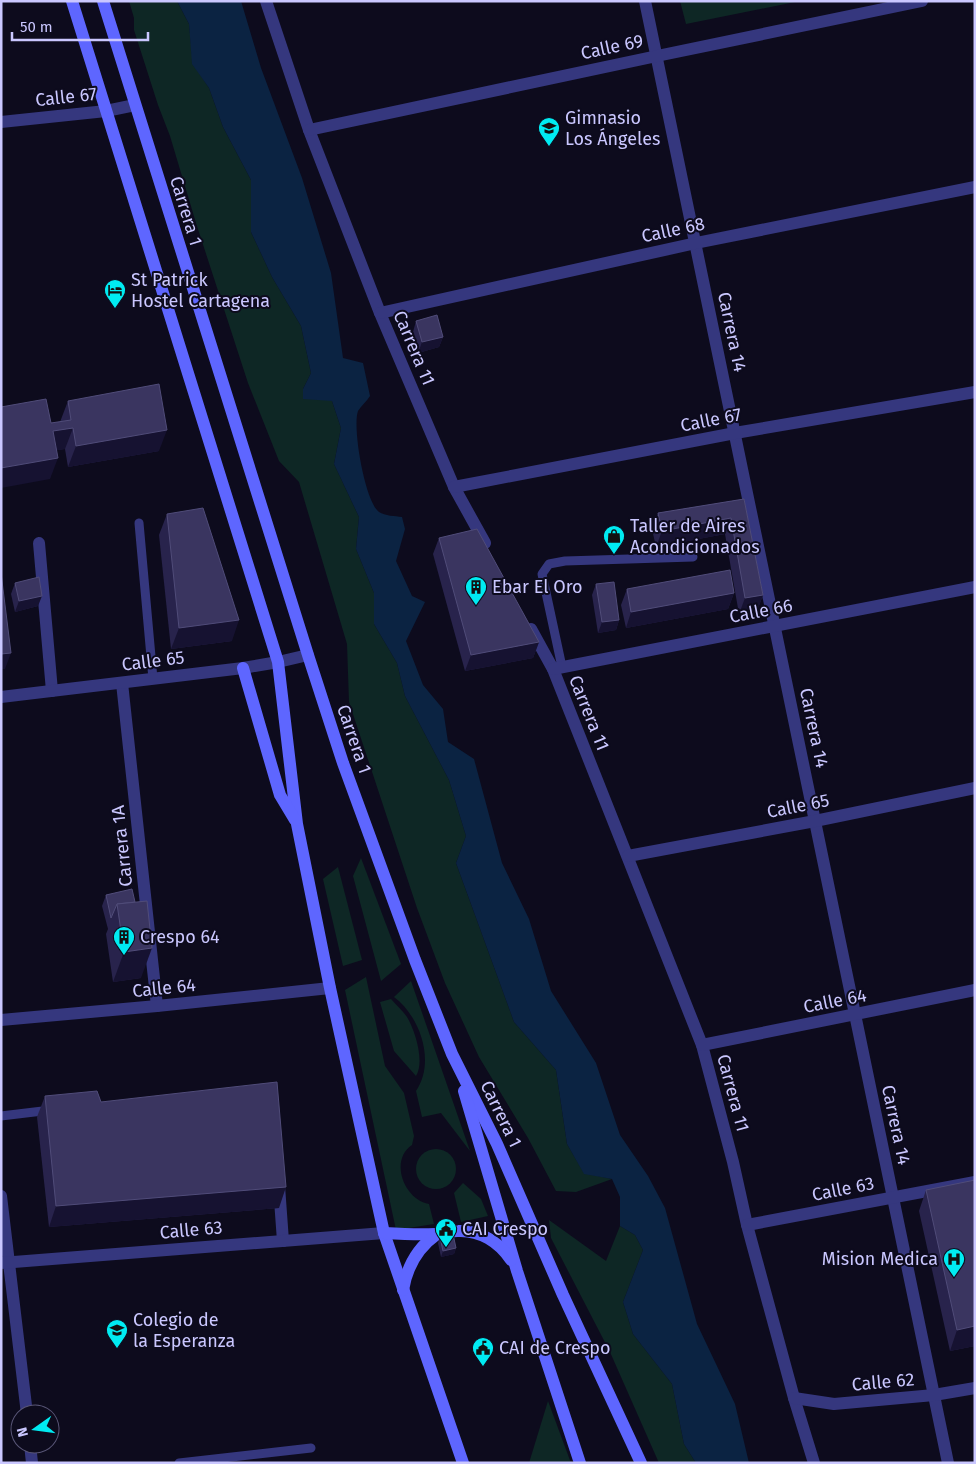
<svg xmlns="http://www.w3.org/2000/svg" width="976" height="1464" font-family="'Fira Sans',sans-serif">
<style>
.green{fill:#0e2725}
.water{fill:#0b2342}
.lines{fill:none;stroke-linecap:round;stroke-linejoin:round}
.lane{stroke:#35377e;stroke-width:9}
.street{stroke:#35377e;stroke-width:12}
.secondary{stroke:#5e66ff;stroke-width:12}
.wall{fill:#28234c}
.shaded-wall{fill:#161231}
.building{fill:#3a3560;stroke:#504c79}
.labels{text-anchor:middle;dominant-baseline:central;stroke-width:4;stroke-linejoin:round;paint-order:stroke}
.street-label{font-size:18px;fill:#cac7ff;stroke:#0d0b1d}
.poi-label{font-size:18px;fill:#cac7ff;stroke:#0d0b1d;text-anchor:start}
</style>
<rect width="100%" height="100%" fill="#0d0b1d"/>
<g class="green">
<path d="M129,1H177L189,24L193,64L209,88L223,127L251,180V232L272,277L301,326L311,373L303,389L332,401L341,428L334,464L359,517L356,549L374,593V624L397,663L405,696L449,780L466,836L456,863L514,1022L556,1070L567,1144L584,1173L612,1179L576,1192L556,1191L528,1138L479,1057L445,983L417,908L349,702L347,644L299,482L279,461L248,383L196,223L170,136L158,105L134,30V18Z"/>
<path d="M680,1H800L686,24Z"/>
<path d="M361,858L401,964L381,981L353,876Z"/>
<path d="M338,867L362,960L343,966L323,879Z"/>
<path d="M366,977L385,1066L404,1093L414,1136L412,1145C389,1160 404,1200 429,1204L434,1224L396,1230L345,990Z"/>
<path d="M411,981L470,1151L441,1113L422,1117L416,1091C436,1062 420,1016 394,997Z"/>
<path d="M391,999C396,1005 403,1011 407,1017C415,1030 425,1062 416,1076L394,1051L380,1002Z"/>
<circle cx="436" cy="1169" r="20"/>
<path d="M463,1183L481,1199L488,1216L461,1222L454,1193Z"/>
<path d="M549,1220L606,1261L620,1226L635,1235L643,1250L623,1302L633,1334L672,1384L684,1444L696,1463H659L610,1352L551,1238Z"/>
<path d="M548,1401L571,1463H529Z"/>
</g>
<path class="water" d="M177,1H241L261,68L302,178L331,273L343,358L363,363L370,396C367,401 361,406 358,411C352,427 365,502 379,512C385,516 395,516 402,517L405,529L396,561L412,596L425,602L406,641L423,685L443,709L448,742L474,759L502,863L529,919L551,991L596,1063L620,1135L648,1176L665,1208L697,1324L735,1404L749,1463H696L684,1444L672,1384L633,1334L623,1302L643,1250L635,1235L620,1226V1197L612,1179L584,1174L567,1144L556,1070L514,1022L456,863L466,836L449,780L405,696L397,663L374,624V593L356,549L359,517L334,464L341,428L332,401L303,399V389L311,373L301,326L272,277L251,232V180L223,127L209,88L192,64L189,24Z"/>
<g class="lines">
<g class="lane">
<path d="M139,523L153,679"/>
<path d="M562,667L542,574L549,564L565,561L693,557"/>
<path d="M1,1116L51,1110"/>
<path d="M179,1463L311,1448"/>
</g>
<g class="street">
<path d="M266,1L309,130L380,313L454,487L485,543"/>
<path d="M645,1L948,1463"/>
<path d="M1,122L106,111L135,105"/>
<path d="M309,130L657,56L922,1"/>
<path d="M380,313L696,243L975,187"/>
<path d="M454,487L735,433L975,392"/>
<path d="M39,543L52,691"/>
<path d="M531,629L553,669L702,1045L733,1162L747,1225L794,1398L814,1463"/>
<path d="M553,669L975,587"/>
<path d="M122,683L157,1006"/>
<path d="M1,697L243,668L278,662L308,655"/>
<path d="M628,856L815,821L975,788"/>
<path d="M1,1020L157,1006L330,988"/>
<path d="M702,1045L975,990"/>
<path d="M279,1186L283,1241"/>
<path d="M1,1196L27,1414"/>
<path d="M747,1225L975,1182"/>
<path d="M1,1263L384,1233"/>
<path d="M794,1398L834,1404L934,1395L975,1388"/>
<path d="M30,1444L32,1463"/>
</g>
<g class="secondary">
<path d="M72,1L278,662L297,824L330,988L384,1233L463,1463"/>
<path d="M103,1L308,655L343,763L415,960L452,1054L497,1144L563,1295L641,1463"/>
<path d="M243,668L280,795L295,820"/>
<path d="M464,1091L517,1271L580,1463"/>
<path d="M384,1233C401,1234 418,1235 435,1234C443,1234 450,1231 458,1231C480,1230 499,1242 511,1260"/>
<path d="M403,1290C407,1266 417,1248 437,1234"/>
</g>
</g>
<g class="wall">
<path d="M416,321L443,337L439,347L418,353L413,332Z"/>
<path d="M68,401L159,451L68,467L65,449L57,450L50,479L60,422Z"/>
<path d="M744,499L763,595L757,611L739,614L725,534L656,547L652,529L658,513Z"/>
<path d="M167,514L232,641L171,649L159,535Z"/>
<path d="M439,538L539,642L533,658L465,671L433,554Z"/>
<path d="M15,583L38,606L15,612L11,594Z"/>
<path d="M596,584L619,620L616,630L598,633L592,595Z"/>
<path d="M627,589L734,593L728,609L626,628L621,605Z"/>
<path d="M132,889L141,978L113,982L106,934L108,929L102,906L106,895Z"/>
<path d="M45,1096L101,1102L279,1208L49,1227L37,1117Z"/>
<path d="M926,1190L975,1346L950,1351L919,1211Z"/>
<path d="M440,1237L456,1248L454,1254L441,1257L438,1243Z"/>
</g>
<g class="shaded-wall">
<path d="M443,337L439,347L418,353L422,342Z"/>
<path d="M73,428L65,449L45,452L53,431Z"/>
<path d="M167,430L159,451L68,467L76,446Z"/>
<path d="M58,458L50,479L1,488V468Z"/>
<path d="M731,518L725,534L656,547L662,531Z"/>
<path d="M734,593L728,609L626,628L631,612Z"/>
<path d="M763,595L757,611L739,614L745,598Z"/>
<path d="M42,596L38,606L15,612L19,601Z"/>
<path d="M239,620L232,641L171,649L179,628Z"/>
<path d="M619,620L616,630L598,633L602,622Z"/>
<path d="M539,642L533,658L465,671L471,655Z"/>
<path d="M11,653L5,669H1V654Z"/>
<path d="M152,948L141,978L113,982L124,952Z"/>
<path d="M286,1187L279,1208L49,1227L56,1206Z"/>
<path d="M456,1248L454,1254L441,1257L443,1251Z"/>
<path d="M975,1326V1346L950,1351L957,1330Z"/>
</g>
<g class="building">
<path d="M437,315L443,337L422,342L416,321Z"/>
<path d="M159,384L167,430L76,446L73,428L53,431L58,458L1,468V407L46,399L51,423L71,420L68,401Z"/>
<path d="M744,499L763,595L745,598L731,518L662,531L658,513Z"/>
<path d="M203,508L239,620L179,628L167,514Z"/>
<path d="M477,529L539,642L471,655L439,538Z"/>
<path d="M730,570L734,593L631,612L627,589Z"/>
<path d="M1,573L11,653L1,654Z"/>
<path d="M39,577L42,596L19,601L15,583Z"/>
<path d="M614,582L619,620L602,622L596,584Z"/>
<path d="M132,889L135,902L117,904L111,918L106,895Z"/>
<path d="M147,901L152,948L124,952L117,904Z"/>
<path d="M277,1082L286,1187L56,1206L45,1096L97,1091L101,1102Z"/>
<path d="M975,1180V1326L957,1330L926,1190Z"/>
<path d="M453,1234L456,1248L443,1251L440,1237Z"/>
</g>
<defs>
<g id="school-pin" transform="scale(1.125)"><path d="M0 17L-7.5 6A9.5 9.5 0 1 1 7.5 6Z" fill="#00ebf2" stroke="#0d0b1d"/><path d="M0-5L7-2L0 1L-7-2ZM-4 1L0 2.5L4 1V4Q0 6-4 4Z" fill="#111"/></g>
<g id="hotel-pin" transform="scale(1.125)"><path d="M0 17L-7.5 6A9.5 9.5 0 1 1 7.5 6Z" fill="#00ebf2" stroke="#0d0b1d"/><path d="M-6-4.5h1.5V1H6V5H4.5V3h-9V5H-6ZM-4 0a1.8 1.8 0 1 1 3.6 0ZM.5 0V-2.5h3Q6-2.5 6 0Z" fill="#111"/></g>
<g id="shop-pin" transform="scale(1.125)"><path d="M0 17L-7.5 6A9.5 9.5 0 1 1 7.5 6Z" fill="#00ebf2" stroke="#0d0b1d"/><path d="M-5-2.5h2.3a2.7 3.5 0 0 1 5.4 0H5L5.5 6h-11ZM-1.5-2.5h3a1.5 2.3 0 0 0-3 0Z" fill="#111"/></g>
<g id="building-pin" transform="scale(1.125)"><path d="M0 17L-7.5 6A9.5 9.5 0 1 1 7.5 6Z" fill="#00ebf2" stroke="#0d0b1d"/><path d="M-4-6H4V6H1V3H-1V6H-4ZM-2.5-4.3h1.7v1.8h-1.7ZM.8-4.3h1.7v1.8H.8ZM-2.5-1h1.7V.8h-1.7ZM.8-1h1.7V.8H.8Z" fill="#111"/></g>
<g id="civic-pin" transform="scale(1.125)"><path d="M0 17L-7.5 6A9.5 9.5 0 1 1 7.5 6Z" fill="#00ebf2" stroke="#0d0b1d"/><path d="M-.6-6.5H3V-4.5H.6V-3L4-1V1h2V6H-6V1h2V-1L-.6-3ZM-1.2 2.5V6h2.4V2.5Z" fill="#111"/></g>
<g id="hospital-pin" transform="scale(1.125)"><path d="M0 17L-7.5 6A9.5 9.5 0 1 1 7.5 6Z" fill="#00ebf2" stroke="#0d0b1d"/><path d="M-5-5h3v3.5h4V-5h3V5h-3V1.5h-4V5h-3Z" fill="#111"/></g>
<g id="university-pin" transform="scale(1.125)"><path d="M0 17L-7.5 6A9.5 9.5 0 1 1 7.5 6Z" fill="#00ebf2" stroke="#0d0b1d"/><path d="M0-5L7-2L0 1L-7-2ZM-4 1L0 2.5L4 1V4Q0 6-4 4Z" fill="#111"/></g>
</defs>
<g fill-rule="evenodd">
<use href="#school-pin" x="549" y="128"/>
<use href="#hotel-pin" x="115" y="290"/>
<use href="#shop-pin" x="614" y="536"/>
<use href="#building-pin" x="476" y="587"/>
<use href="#building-pin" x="124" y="937"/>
<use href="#civic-pin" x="446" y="1229"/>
<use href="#hospital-pin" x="954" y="1259"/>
<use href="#university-pin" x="117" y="1330"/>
<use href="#civic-pin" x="483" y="1348"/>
</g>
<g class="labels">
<g class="street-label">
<text transform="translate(612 47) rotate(-12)">Calle 69</text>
<text transform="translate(66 97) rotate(-6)">Calle 67</text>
<text transform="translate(186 211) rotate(73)">Carrera 1</text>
<text transform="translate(673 230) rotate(-12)">Calle 68</text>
<text transform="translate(732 332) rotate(78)">Carrera 14</text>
<text transform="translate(414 348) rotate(67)">Carrera 11</text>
<text transform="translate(711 420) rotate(-11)">Calle 67</text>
<text transform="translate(761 611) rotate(-11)">Calle 66</text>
<text transform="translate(153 661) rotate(-7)">Calle 65</text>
<text transform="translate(589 713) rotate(68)">Carrera 11</text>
<text transform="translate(814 728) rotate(78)">Carrera 14</text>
<text transform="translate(354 739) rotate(71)">Carrera 1</text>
<text transform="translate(798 806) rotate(-11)">Calle 65</text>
<text transform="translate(122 846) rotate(-96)">Carrera 1A</text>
<text transform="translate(164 988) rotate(-6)">Calle 64</text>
<text transform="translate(835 1001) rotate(-11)">Calle 64</text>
<text transform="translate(733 1093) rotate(75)">Carrera 11</text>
<text transform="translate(501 1114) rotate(64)">Carrera 1</text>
<text transform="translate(896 1125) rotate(78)">Carrera 14</text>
<text transform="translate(843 1189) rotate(-11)">Calle 63</text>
<text transform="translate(191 1230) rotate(-5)">Calle 63</text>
<text transform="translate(883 1382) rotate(-5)">Calle 62</text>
</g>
<g class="poi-label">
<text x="565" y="118">Gimnasio<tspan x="565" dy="21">Los Ángeles</tspan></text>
<text x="131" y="280">St Patrick<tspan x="131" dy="21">Hostel Cartagena</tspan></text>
<text x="630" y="526">Taller de Aires<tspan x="630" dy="21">Acondicionados</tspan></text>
<text x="492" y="587">Ebar El Oro</text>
<text x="140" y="937">Crespo 64</text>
<text x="462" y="1229">CAI Crespo</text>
<text x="938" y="1259" text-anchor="end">Mision Medica</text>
<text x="133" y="1320">Colegio de<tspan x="133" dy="21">la Esperanza</tspan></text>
<text x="499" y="1348">CAI de Crespo</text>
</g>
</g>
<rect width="976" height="1464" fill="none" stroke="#cac7ff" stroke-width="5"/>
<g transform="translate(35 1429) rotate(256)"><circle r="24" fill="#0d0b1d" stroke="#595677"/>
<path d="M0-4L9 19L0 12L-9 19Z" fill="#00ebf2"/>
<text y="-8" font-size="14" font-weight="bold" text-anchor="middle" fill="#cac7ff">N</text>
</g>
<path d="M12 32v8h136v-8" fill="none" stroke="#cac7ff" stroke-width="2.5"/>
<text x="20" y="32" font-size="15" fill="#cac7ff" stroke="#0d0b1d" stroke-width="4" paint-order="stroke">50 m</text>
</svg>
